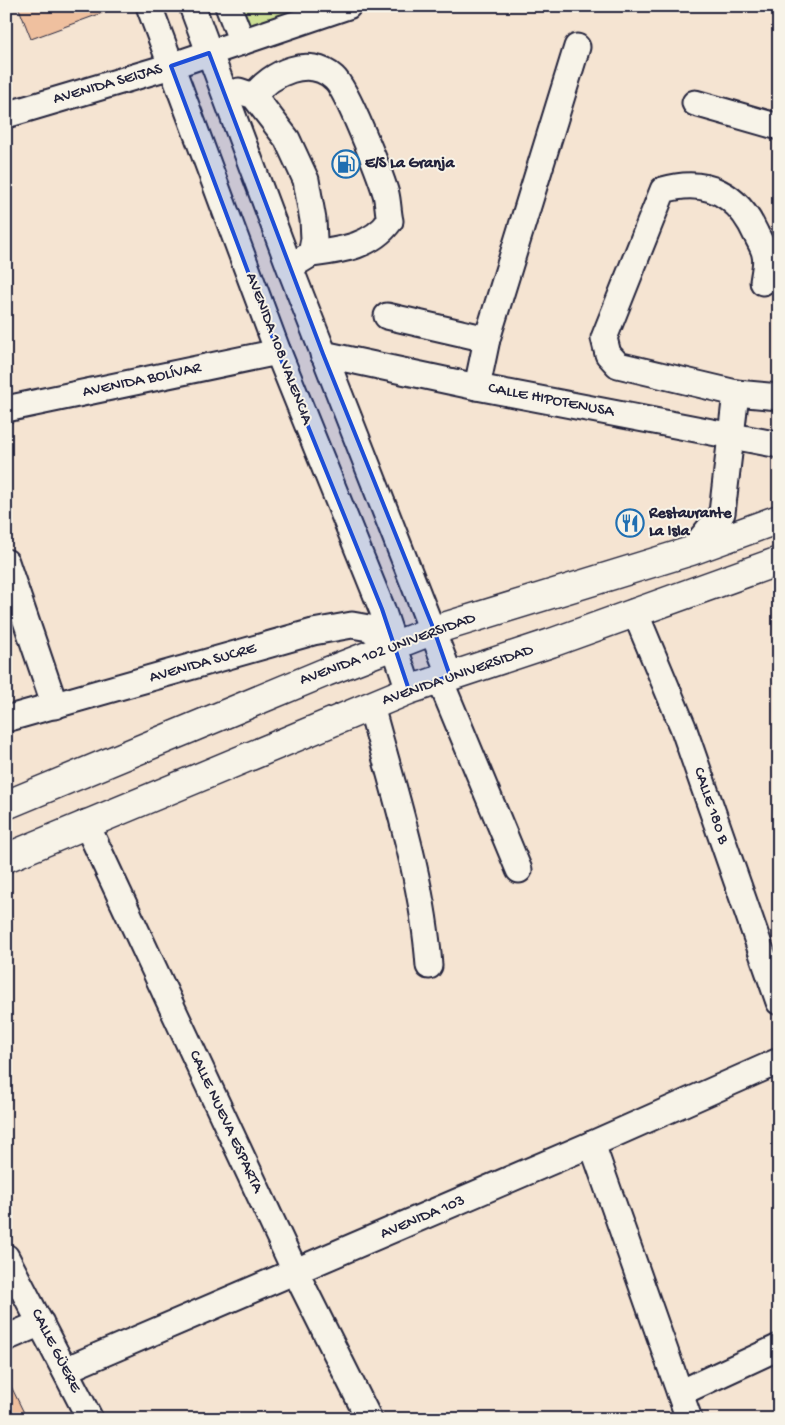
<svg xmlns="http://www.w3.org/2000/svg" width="785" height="1425" font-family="'Gochi Hand',sans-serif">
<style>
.green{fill:#cde094;stroke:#788168}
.building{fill:#efc09f;stroke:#22223b}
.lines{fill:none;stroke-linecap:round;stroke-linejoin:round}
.minor-casing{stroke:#22223b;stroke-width:29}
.major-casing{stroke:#22223b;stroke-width:31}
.minor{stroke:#f7f3e8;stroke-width:25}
.major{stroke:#f7f3e8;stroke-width:28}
.marked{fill:#1d4ed8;fill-opacity:0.2;stroke:#1d4ed8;stroke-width:4;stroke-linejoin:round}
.labels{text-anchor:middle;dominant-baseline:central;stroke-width:4;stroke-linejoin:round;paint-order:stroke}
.street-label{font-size:16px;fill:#22223b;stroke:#f7f3e8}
.poi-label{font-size:16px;font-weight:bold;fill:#22223b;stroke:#f7f3e8;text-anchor:start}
</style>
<rect width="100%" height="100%" fill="#f5e4d2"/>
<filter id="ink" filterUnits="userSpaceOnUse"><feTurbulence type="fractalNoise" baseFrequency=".02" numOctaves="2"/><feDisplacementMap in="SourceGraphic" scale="10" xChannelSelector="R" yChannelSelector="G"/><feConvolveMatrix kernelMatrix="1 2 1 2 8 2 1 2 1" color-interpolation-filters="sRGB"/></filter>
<g filter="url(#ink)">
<path class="green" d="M215,6H321L230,43Z"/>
<g class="building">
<path d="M18,6H112L113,9L31,39Z"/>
<path d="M6,1376L27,1419H6Z"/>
</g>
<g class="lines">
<g class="minor-casing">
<g id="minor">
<path d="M149,6L278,352L382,609L409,690"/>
<path d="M192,6L290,268L450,676"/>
<path d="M228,6L242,42"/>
<path d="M239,91L254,96L287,139L306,180L313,220L314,239L311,254L298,262"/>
<path d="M254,96C271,73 309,55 334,78C347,89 380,174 386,194C388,202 388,212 390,221C371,247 341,250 311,254"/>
<path d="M695,103L779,127"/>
<path d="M6,115L171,66L348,6"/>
<path d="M387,316L487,339"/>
<path d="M323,354L477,387L779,445"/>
<path d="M477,387L487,339L577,47"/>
<path d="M736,393L779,397"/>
<path d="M6,409L278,352"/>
<path d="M691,551L722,513L736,393L618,365L608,354L604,338L663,190C706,177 738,194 756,234C759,240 764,248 765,255C767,263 764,274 763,282"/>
<path d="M6,562L55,706"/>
<path d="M635,612L683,727L779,1002"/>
<path d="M440,680L519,870"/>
<path d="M371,706C394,792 423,878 429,966"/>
<path d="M6,719L313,632L352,625L369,628L395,646"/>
<path d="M86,823L296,1273L369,1419"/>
<path d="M592,1144L689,1419"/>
<path d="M6,1257L90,1419"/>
<path d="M6,1338L41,1323"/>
<path d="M65,1370L592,1144L779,1061"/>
<path d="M680,1393L779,1347"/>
</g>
</g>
<g class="major-casing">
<g id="major">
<path d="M6,805L326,672L434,630L691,551L779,519"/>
<path d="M6,858L409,690L551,643L779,561"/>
</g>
</g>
<use href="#minor" class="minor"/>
<use href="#major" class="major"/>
</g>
</g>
<path class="marked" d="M209,53L323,354L434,630L450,676L409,690L382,609L278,352L171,66Z"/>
<defs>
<g id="fuel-ring" transform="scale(1.4375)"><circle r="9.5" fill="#f7f3e8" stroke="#1f6fb2" stroke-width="1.5"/><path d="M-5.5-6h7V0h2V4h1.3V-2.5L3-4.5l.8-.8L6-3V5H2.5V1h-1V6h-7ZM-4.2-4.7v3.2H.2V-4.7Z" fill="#1f6fb2"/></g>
<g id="restaurant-ring" transform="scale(1.4375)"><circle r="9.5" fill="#f7f3e8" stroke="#1f6fb2" stroke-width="1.5"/><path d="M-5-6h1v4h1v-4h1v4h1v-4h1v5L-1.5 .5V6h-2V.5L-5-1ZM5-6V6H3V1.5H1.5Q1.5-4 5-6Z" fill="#1f6fb2"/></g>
</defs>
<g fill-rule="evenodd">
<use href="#fuel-ring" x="346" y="164"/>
<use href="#restaurant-ring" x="630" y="523"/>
</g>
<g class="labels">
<g class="street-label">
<text transform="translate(108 85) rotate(-16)">AVENIDA SEIJAS</text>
<text transform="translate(278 349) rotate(69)">AVENIDA 108 VALENCIA</text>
<text transform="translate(142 381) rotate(-12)">AVENIDA BOLÍVAR</text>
<text transform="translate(551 401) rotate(11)">CALLE HIPOTENUSA</text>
<text transform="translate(388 650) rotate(-20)">AVENIDA 102 UNIVERSIDAD</text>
<text transform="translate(203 664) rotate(-16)">AVENIDA SUCRE</text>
<text transform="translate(458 676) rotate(-19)">AVENIDA UNIVERSIDAD</text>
<text transform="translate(710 806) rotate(71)">CALLE 180 B</text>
<text transform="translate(225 1122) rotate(65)">CALLE NUEVA ESPARTA</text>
<text transform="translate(423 1218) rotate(-23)">AVENIDA 103</text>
<text transform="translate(55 1351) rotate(63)">CALLE GÜERE</text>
</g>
<g class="poi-label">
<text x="365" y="164">E/S La Granja</text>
<text x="649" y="514">Restaurante<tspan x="649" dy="18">La Isla</tspan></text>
</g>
</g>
<rect width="785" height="1425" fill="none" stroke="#f7f3e8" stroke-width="25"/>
<rect x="12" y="12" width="760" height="1400" fill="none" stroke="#22223b" stroke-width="2" filter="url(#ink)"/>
</svg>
